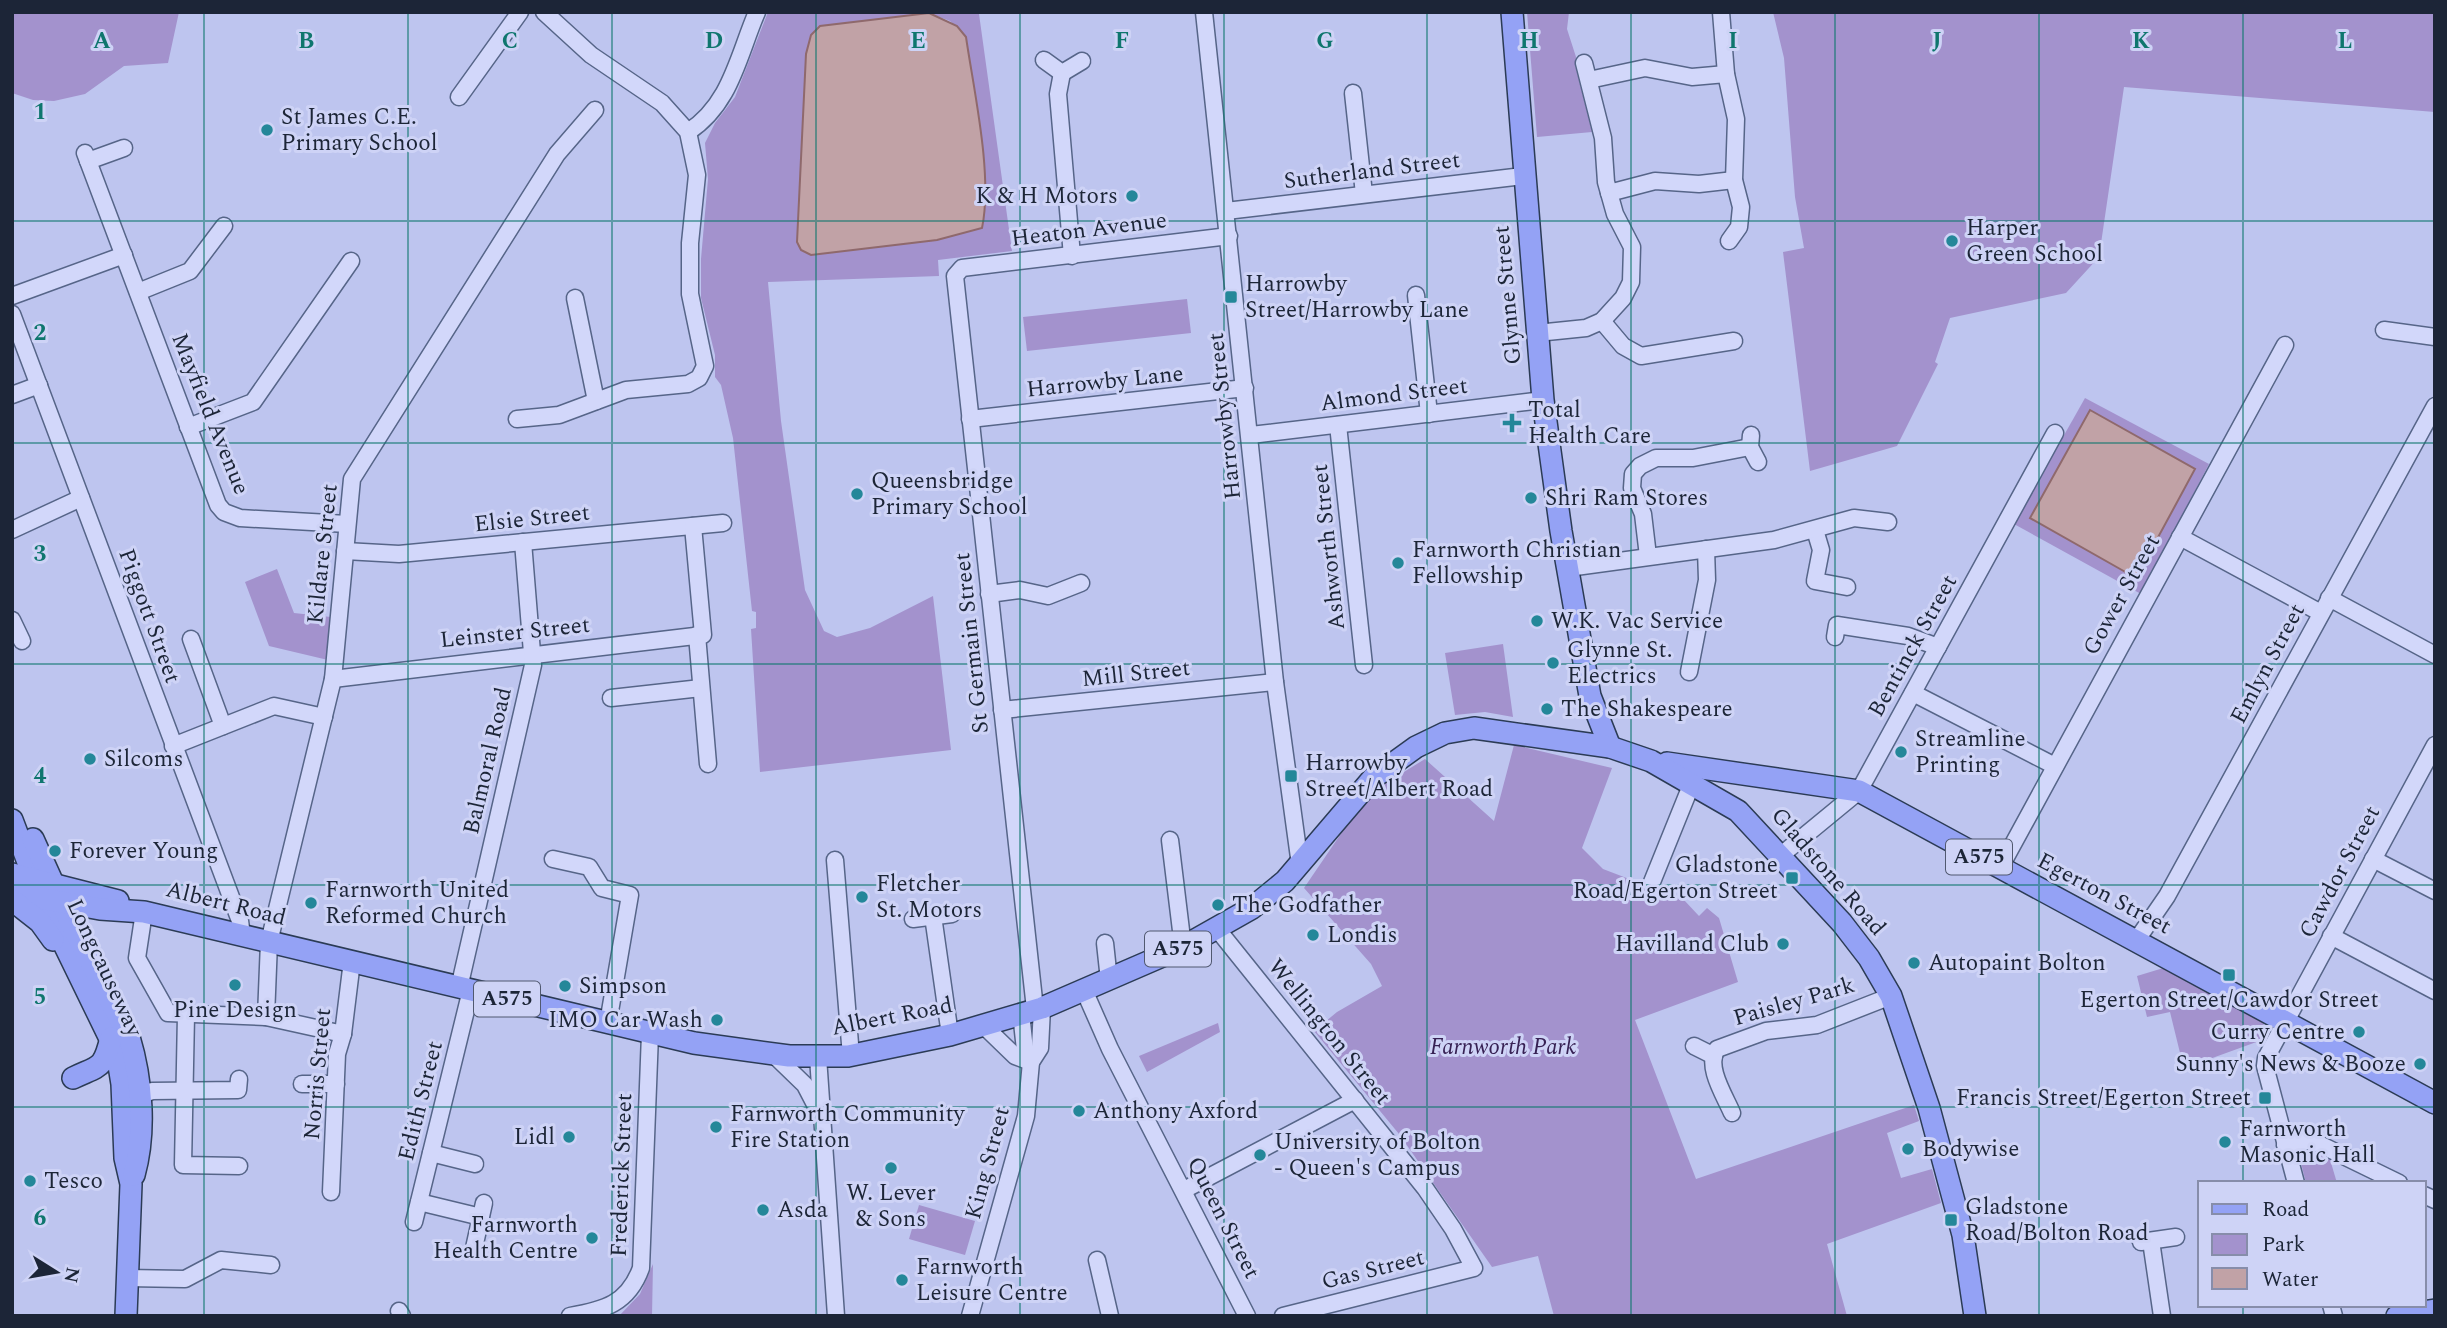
<svg xmlns="http://www.w3.org/2000/svg" width="2447" height="1328" font-family="Spectral,serif">
<style>
.green{fill:#a392cd;fill-rule:evenodd}
.water{fill:#c1a2a6;stroke:#8f696c;stroke-width:2}
.lines{fill:none;stroke-linecap:round;stroke-linejoin:round}
.minor-casing{stroke:#566588;stroke-width:19}
.major-casing{stroke:#2b3b55;stroke-width:24}
.minor{stroke:#d2d7fa;stroke-width:16}
.major{stroke:#94a2f5;stroke-width:21}
.grid{fill:none;stroke:#0f766e;stroke-width:2;stroke-opacity:0.55}
.poi-dot{fill:#248799;stroke:#ced3f6;stroke-width:2.5}
.labels{text-anchor:middle;dominant-baseline:central;stroke-width:6;stroke-linejoin:round;paint-order:stroke}
.shield{fill:#ced3f6;stroke:#515970;stroke-width:2}
.shield-label{font-size:21px;font-weight:bold;fill:#1c2537}
.poi-label{font-size:23px;fill:#1c2537;stroke:#ced3f6;text-anchor:start}
.street-label{font-size:23px;fill:#1c2537;stroke:#ced3f6}
.park-label{font-size:23px;font-style:italic;fill:#372154;stroke:#ced3f6}
.grid-label{font-size:23px;text-anchor:middle;font-weight:bold;fill:#0f766e;stroke:#ced3f6;stroke-width:6;stroke-linejoin:round;paint-order:stroke}
</style>
<rect width="100%" height="100%" fill="#bec5ef"/>
<g class="green">
<path d="M12,12H179L168,63L124,66L85,94L54,101L33,100L12,93Z"/>
<path d="M768,12H991L979,14L1012,251L938,260L939,276L768,282L781,421L805,590L824,631L837,637L870,628L933,596L951,750L760,772L751,629L756,628V612L752,611L733,438L721,385L715,377V355L701,298V259L708,179L705,143L715,123L735,97ZM929,13L950,21L966,37L983,169L797,241L806,54L811,35L820,26Z"/>
<path d="M1527,12H1569L1567,29L1576,57L1575,65L1592,132L1537,137Z"/>
<path d="M1773,12H2435V112L2124,87L2099,257L2066,293L1950,318L1935,362L1938,364L1897,446L1810,471L1783,252L1804,248L1795,197L1784,58Z"/>
<path d="M1187,299L1191,333L1027,351L1023,317Z"/>
<path d="M2085,398L2209,464L2141,594L2014,524Z"/>
<path d="M277,569L294,613L331,617L328,660L269,646L245,582Z"/>
<path d="M1503,644L1513,717L1485,712L1455,715L1445,653Z"/>
<path d="M1514,745L1612,768L1582,848L1603,869L1684,900L1699,916L1707,908L1719,918L1738,982L1635,1020L1696,1179L1914,1105L1919,1121L1887,1133L1901,1178L1932,1169L1941,1203L1827,1244L1847,1316H1554L1538,1256L1492,1267L1399,1134L1314,1031L1337,1012L1382,986L1371,964L1304,888L1368,794L1425,759L1494,821Z"/>
<path d="M2170,966L2264,1021L2262,1040L2193,1065L2192,1058L2182,1061L2170,1012L2147,1017L2137,976Z"/>
<path d="M1218,1023L1220,1032L1147,1072L1139,1056Z"/>
<path d="M2306,1146L2329,1156L2337,1183H2306L2298,1151Z"/>
<path d="M919,1205L975,1221L965,1255L909,1239Z"/>
<path d="M653,1264L652,1316H619L640,1294Z"/>
</g>
<g class="water">
<path d="M929,13L957,26L966,37C974,92 993,175 982,228L937,240L811,255L801,250L797,242L806,54L811,35L820,26Z"/>
<path d="M2090,410L2195,469L2136,578L2030,518Z"/>
</g>
<g class="lines">
<g class="minor-casing">
<g id="minor">
<path d="M1204,12L1275,682L1300,865"/>
<path d="M1721,12L1726,74L1736,119L1734,180L1741,207L1739,227L1729,241"/>
<path d="M1044,60L1062,73L1082,61"/>
<path d="M1062,73L1058,94L1072,256"/>
<path d="M1589,80L1645,68L1692,77L1726,74"/>
<path d="M1353,93L1364,194"/>
<path d="M459,97L520,12"/>
<path d="M688,132C731,104 738,56 757,12"/>
<path d="M85,153L218,505L224,512L240,518L347,524"/>
<path d="M88,161L124,148"/>
<path d="M1609,193L1655,181L1699,184L1734,180"/>
<path d="M1226,211L1523,176"/>
<path d="M138,292L190,271L224,226"/>
<path d="M1416,295L1429,414"/>
<path d="M12,296L124,255"/>
<path d="M575,298L596,401"/>
<path d="M12,314L240,921L242,935"/>
<path d="M1602,321L1623,346L1641,356L1734,341"/>
<path d="M2384,330L2435,337"/>
<path d="M1537,333L1586,328L1602,321L1623,298L1631,282L1632,247L1615,214L1606,182L1603,138L1584,63"/>
<path d="M12,395L39,385"/>
<path d="M517,419L559,415L626,390L688,384L699,378L705,366L690,294V243L697,175L688,132L662,103L591,55L544,12"/>
<path d="M970,419L1245,388"/>
<path d="M1338,425L1364,665"/>
<path d="M188,427L253,402L351,261"/>
<path d="M1251,435L1543,400"/>
<path d="M1751,435L1750,447L1758,462"/>
<path d="M12,530L81,498"/>
<path d="M1815,530L1821,550L1815,581L1847,587"/>
<path d="M2180,537L2321,613"/>
<path d="M345,551L399,554L723,523"/>
<path d="M1648,556L1643,514L1632,488L1633,474L1640,466L1656,458H1693L1750,447"/>
<path d="M1568,568L1774,540L1854,518L1888,522"/>
<path d="M989,594L1020,590L1048,596L1081,583"/>
<path d="M2329,598L2435,655"/>
<path d="M12,620L22,641"/>
<path d="M697,635L708,764"/>
<path d="M1835,637L1837,625L1908,636L1938,647"/>
<path d="M191,639L223,726"/>
<path d="M1689,672L1707,580L1706,549"/>
<path d="M333,679L703,635L693,526"/>
<path d="M1913,693L2055,766"/>
<path d="M611,698L701,688"/>
<path d="M1002,710L1275,682"/>
<path d="M173,746L274,706L324,717"/>
<path d="M1170,840L1183,947"/>
<path d="M1780,856L1859,791L2055,433"/>
<path d="M553,859L589,867L602,888L630,895L608,1023"/>
<path d="M2373,859L2435,891"/>
<path d="M835,860L851,1056"/>
<path d="M2000,868L2285,345"/>
<path d="M1652,882L1692,783"/>
<path d="M144,912L137,958L168,1013L266,1017L343,1034"/>
<path d="M933,916L950,1035"/>
<path d="M913,919L952,914"/>
<path d="M1218,930L1425,1188L1453,1229L1474,1268L1283,1316"/>
<path d="M2331,936L2435,991"/>
<path d="M2136,941L2167,896L2435,406"/>
<path d="M1105,943L1109,980"/>
<path d="M459,988L533,665L523,542"/>
<path d="M1084,990L1110,1049L1247,1316"/>
<path d="M1035,1009L955,276L962,268L1229,236"/>
<path d="M1021,1013L1025,1050L1031,1062"/>
<path d="M186,1015L183,1165L239,1166"/>
<path d="M266,1017L269,942L333,679L352,479L557,154L595,110"/>
<path d="M983,1025L1015,1056L1031,1062"/>
<path d="M1694,1046L1714,1056"/>
<path d="M774,1055L805,1085L818,1110"/>
<path d="M818,1057L836,1316"/>
<path d="M302,1084H336"/>
<path d="M131,1099L152,1091L238,1090L239,1079"/>
<path d="M1732,1113C1725,1096 1705,1066 1717,1049L1766,1031L1817,1025L1891,996"/>
<path d="M2285,1145L2306,1141L2317,1143L2399,1183"/>
<path d="M431,1153L475,1164"/>
<path d="M2296,1183L2265,1066L2266,1058L2435,745"/>
<path d="M1184,1190L1355,1100"/>
<path d="M331,1192L337,1054L343,1034L352,961"/>
<path d="M2424,1195L2435,1200"/>
<path d="M419,1202L481,1217"/>
<path d="M414,1222L471,990"/>
<path d="M2151,1241L2162,1316"/>
<path d="M2141,1242L2176,1237"/>
<path d="M474,1248L484,1203"/>
<path d="M1097,1260L1110,1316"/>
<path d="M127,1278L185,1279L221,1260L271,1265"/>
<path d="M2331,1305L2334,1316"/>
<path d="M399,1311L402,1316"/>
<path d="M570,1316C604,1310 628,1304 641,1268L650,1034"/>
<path d="M970,1316L1026,1116L1031,1062L1040,1048L1042,1008"/>
</g>
</g>
<g class="major-casing">
<g id="major">
<path d="M1512,12L1543,400L1561,531L1590,696L1610,747"/>
<path d="M1667,763L1859,791L2435,1103"/>
<path d="M12,820L42,899L117,1053L122,1084L125,1158L131,1184L126,1316"/>
<path d="M33,839L70,921L129,1037C142,1080 146,1132 134,1175"/>
<path d="M12,874L118,901"/>
<path d="M12,893L100,909L144,912L694,1043L789,1056H848L950,1035L1042,1008L1183,947L1252,908L1285,881L1373,778L1416,747L1445,733L1474,728L1610,747L1651,761L1738,811L1842,923L1869,958L1891,996L1929,1108L1963,1235L1975,1316"/>
<path d="M12,900L40,922L53,940"/>
<path d="M73,1078C100,1065 103,1070 111,1038"/>
<path d="M2397,1316L2435,1310"/>
</g>
</g>
<use href="#minor" class="minor"/>
<use href="#major" class="major"/>
</g>
<path class="grid" d="M204,12V1316M408,12V1316M612,12V1316M816,12V1316M1020,12V1316M1224,12V1316M1427,12V1316M1631,12V1316M1835,12V1316M2039,12V1316M2243,12V1183M12,221H2435M12,443H2435M12,664H2435M12,885H2435M12,1107H2435M2243,1305V1316"/>
<g class="poi-dot">
<circle cx="267" cy="130" r="7"/>
<circle cx="1132" cy="196" r="7"/>
<circle cx="1952" cy="241" r="7"/>
<rect x="1224" y="290" width="14" height="14" rx="3.5"/>
<path d="M1508.5 412.5h7v7h7v7h-7v7h-7v-7h-7v-7h7z"/>
<circle cx="857" cy="494" r="7"/>
<circle cx="1531" cy="498" r="7"/>
<circle cx="1398" cy="563" r="7"/>
<circle cx="1537" cy="621" r="7"/>
<circle cx="1553" cy="663" r="7"/>
<circle cx="1547" cy="709" r="7"/>
<circle cx="1901" cy="752" r="7"/>
<circle cx="90" cy="759" r="7"/>
<rect x="1284" y="769" width="14" height="14" rx="3.5"/>
<circle cx="55" cy="851" r="7"/>
<rect x="1785" y="871" width="14" height="14" rx="3.5"/>
<circle cx="862" cy="897" r="7"/>
<circle cx="311" cy="903" r="7"/>
<circle cx="1218" cy="905" r="7"/>
<circle cx="1313" cy="935" r="7"/>
<circle cx="1783" cy="944" r="7"/>
<circle cx="1914" cy="963" r="7"/>
<rect x="2222" y="968" width="14" height="14" rx="3.5"/>
<circle cx="235" cy="985" r="7"/>
<circle cx="565" cy="986" r="7"/>
<circle cx="717" cy="1020" r="7"/>
<circle cx="2359" cy="1032" r="7"/>
<circle cx="2420" cy="1064" r="7"/>
<rect x="2258" y="1091" width="14" height="14" rx="3.5"/>
<circle cx="1079" cy="1111" r="7"/>
<circle cx="716" cy="1127" r="7"/>
<circle cx="569" cy="1137" r="7"/>
<circle cx="2225" cy="1142" r="7"/>
<circle cx="1908" cy="1149" r="7"/>
<circle cx="1260" cy="1155" r="7"/>
<circle cx="891" cy="1168" r="7"/>
<circle cx="30" cy="1181" r="7"/>
<circle cx="763" cy="1210" r="7"/>
<rect x="1944" y="1213" width="14" height="14" rx="3.5"/>
<circle cx="592" cy="1238" r="7"/>
<circle cx="902" cy="1280" r="7"/>
</g>
<g class="labels">
<g class="shield">
<rect x="1946" y="839.5" width="66" height="35" rx="5"/>
<rect x="1145" y="931.5" width="66" height="35" rx="5"/>
<rect x="474" y="981.5" width="66" height="35" rx="5"/>
</g>
<g class="shield-label">
<text x="1979" y="857">A575</text>
<text x="1178" y="949">A575</text>
<text x="507" y="999">A575</text>
</g>
<g class="poi-label">
<text x="281" y="117">St James C.E.<tspan x="281" dy="26">Primary School</tspan></text>
<text x="1118" y="196" text-anchor="end">K &amp; H Motors</text>
<text x="1966" y="228">Harper<tspan x="1966" dy="26">Green School</tspan></text>
<text x="1245" y="284">Harrowby<tspan x="1245" dy="26">Street/Harrowby Lane</tspan></text>
<text x="1528" y="410">Total<tspan x="1528" dy="26">Health Care</tspan></text>
<text x="871" y="481">Queensbridge<tspan x="871" dy="26">Primary School</tspan></text>
<text x="1545" y="498">Shri Ram Stores</text>
<text x="1412" y="550">Farnworth Christian<tspan x="1412" dy="26">Fellowship</tspan></text>
<text x="1551" y="621">W.K. Vac Service</text>
<text x="1567" y="650">Glynne St.<tspan x="1567" dy="26">Electrics</tspan></text>
<text x="1561" y="709">The Shakespeare</text>
<text x="1915" y="739">Streamline<tspan x="1915" dy="26">Printing</tspan></text>
<text x="104" y="759">Silcoms</text>
<text x="1305" y="763">Harrowby<tspan x="1305" dy="26">Street/Albert Road</tspan></text>
<text x="69" y="851">Forever Young</text>
<text x="1778" y="865" text-anchor="end">Gladstone<tspan x="1778" dy="26">Road/Egerton Street</tspan></text>
<text x="876" y="884">Fletcher<tspan x="876" dy="26">St. Motors</tspan></text>
<text x="325" y="890">Farnworth United<tspan x="325" dy="26">Reformed Church</tspan></text>
<text x="1232" y="905">The Godfather</text>
<text x="1327" y="935">Londis</text>
<text x="1769" y="944" text-anchor="end">Havilland Club</text>
<text x="1928" y="963">Autopaint Bolton</text>
<text x="579" y="986">Simpson</text>
<text x="2229" y="1000" text-anchor="middle">Egerton Street/Cawdor Street</text>
<text x="235" y="1010" text-anchor="middle">Pine Design</text>
<text x="703" y="1020" text-anchor="end">IMO Car Wash</text>
<text x="2345" y="1032" text-anchor="end">Curry Centre</text>
<text x="2406" y="1064" text-anchor="end">Sunny's News &amp; Booze</text>
<text x="2251" y="1098" text-anchor="end">Francis Street/Egerton Street</text>
<text x="1093" y="1111">Anthony Axford</text>
<text x="730" y="1114">Farnworth Community<tspan x="730" dy="26">Fire Station</tspan></text>
<text x="2239" y="1129">Farnworth<tspan x="2239" dy="26">Masonic Hall</tspan></text>
<text x="555" y="1137" text-anchor="end">Lidl</text>
<text x="1274" y="1142">University of Bolton<tspan x="1274" dy="26">- Queen's Campus</tspan></text>
<text x="1922" y="1149">Bodywise</text>
<text x="44" y="1181">Tesco</text>
<text x="891" y="1193" text-anchor="middle">W. Lever<tspan x="891" dy="26">&amp; Sons</tspan></text>
<text x="1965" y="1207">Gladstone<tspan x="1965" dy="26">Road/Bolton Road</tspan></text>
<text x="777" y="1210">Asda</text>
<text x="578" y="1225" text-anchor="end">Farnworth<tspan x="578" dy="26">Health Centre</tspan></text>
<text x="916" y="1267">Farnworth<tspan x="916" dy="26">Leisure Centre</tspan></text>
</g>
<g class="street-label">
<text transform="translate(1372 171) rotate(-7)">Sutherland Street</text>
<text transform="translate(1089 230) rotate(-7)">Heaton Avenue</text>
<text transform="translate(1508 295) rotate(-95)">Glynne Street</text>
<text transform="translate(1105 382) rotate(-6)">Harrowby Lane</text>
<text transform="translate(1394 395) rotate(-7)">Almond Street</text>
<text transform="translate(210 414) rotate(68)">Mayfield Avenue</text>
<text transform="translate(1225 416) rotate(-96)">Harrowby Street</text>
<text transform="translate(532 519) rotate(-6)">Elsie Street</text>
<text transform="translate(1329 547) rotate(-96)">Ashworth Street</text>
<text transform="translate(323 554) rotate(-84)">Kildare Street</text>
<text transform="translate(2122 595) rotate(-61)">Gower Street</text>
<text transform="translate(149 616) rotate(70)">Piggott Street</text>
<text transform="translate(515 633) rotate(-6)">Leinster Street</text>
<text transform="translate(972 643) rotate(-96)">St Germain Street</text>
<text transform="translate(1913 646) rotate(-61)">Bentinck Street</text>
<text transform="translate(2268 664) rotate(-62)">Emlyn Street</text>
<text transform="translate(1136 674) rotate(-6)">Mill Street</text>
<text transform="translate(488 761) rotate(-77)">Balmoral Road</text>
<text transform="translate(1828 872) rotate(49)">Gladstone Road</text>
<text transform="translate(2340 872) rotate(-62)">Cawdor Street</text>
<text transform="translate(2104 894) rotate(28)">Egerton Street</text>
<text transform="translate(226 904) rotate(14)">Albert Road</text>
<text transform="translate(104 968) rotate(65)">Longcauseway</text>
<text transform="translate(1794 1002) rotate(-16)">Paisley Park</text>
<text transform="translate(892 1017) rotate(-11)">Albert Road</text>
<text transform="translate(1329 1032) rotate(51)">Wellington Street</text>
<text transform="translate(318 1074) rotate(-85)">Norris Street</text>
<text transform="translate(421 1101) rotate(-76)">Edith Street</text>
<text transform="translate(988 1163) rotate(-75)">King Street</text>
<text transform="translate(622 1175) rotate(-88)">Frederick Street</text>
<text transform="translate(1223 1218) rotate(63)">Queen Street</text>
<text transform="translate(1373 1270) rotate(-14)">Gas Street</text>
</g>
<g class="park-label">
<text x="1503" y="1047">Farnworth Park</text>
</g>
</g>
<g class="grid-label">
<text x="102" y="48">A</text>
<text x="306" y="48">B</text>
<text x="510" y="48">C</text>
<text x="714" y="48">D</text>
<text x="918" y="48">E</text>
<text x="1122" y="48">F</text>
<text x="1325" y="48">G</text>
<text x="1529" y="48">H</text>
<text x="1733" y="48">I</text>
<text x="1937" y="48">J</text>
<text x="2141" y="48">K</text>
<text x="2345" y="48">L</text>
<text x="40" y="119">1</text>
<text x="40" y="340">2</text>
<text x="40" y="561">3</text>
<text x="40" y="783">4</text>
<text x="40" y="1004">5</text>
<text x="40" y="1225">6</text>
</g>
<rect width="2447" height="1328" fill="none" stroke="#1c2537" stroke-width="28"/>
<rect x="2198" y="1181" width="228" height="126" fill="#ced3f6" stroke="#878daa" stroke-width="2"/>
<rect x="2212" y="1204" width="35" height="10" fill="#94a2f5" stroke="#878daa" stroke-width="2"/>
<text x="2262" y="1216" font-size="21" fill="#1c2537">Road</text>
<rect x="2212" y="1234" width="35" height="21" fill="#a392cd" stroke="#878daa" stroke-width="2"/>
<text x="2262" y="1251" font-size="21" fill="#1c2537">Park</text>
<rect x="2212" y="1268" width="35" height="21" fill="#c1a2a6" stroke="#878daa" stroke-width="2"/>
<text x="2262" y="1286" font-size="21" fill="#1c2537">Water</text>
<g transform="translate(56 1272) rotate(101)" stroke="#ced3f6" stroke-width="5" paint-order="stroke">
<path d="M0-5L12 26L0 18L-12 26Z" fill="#1c2537"/>
<text y="-10" font-size="19" font-weight="bold" text-anchor="middle" fill="#1c2537">N</text>
</g>
</svg>
